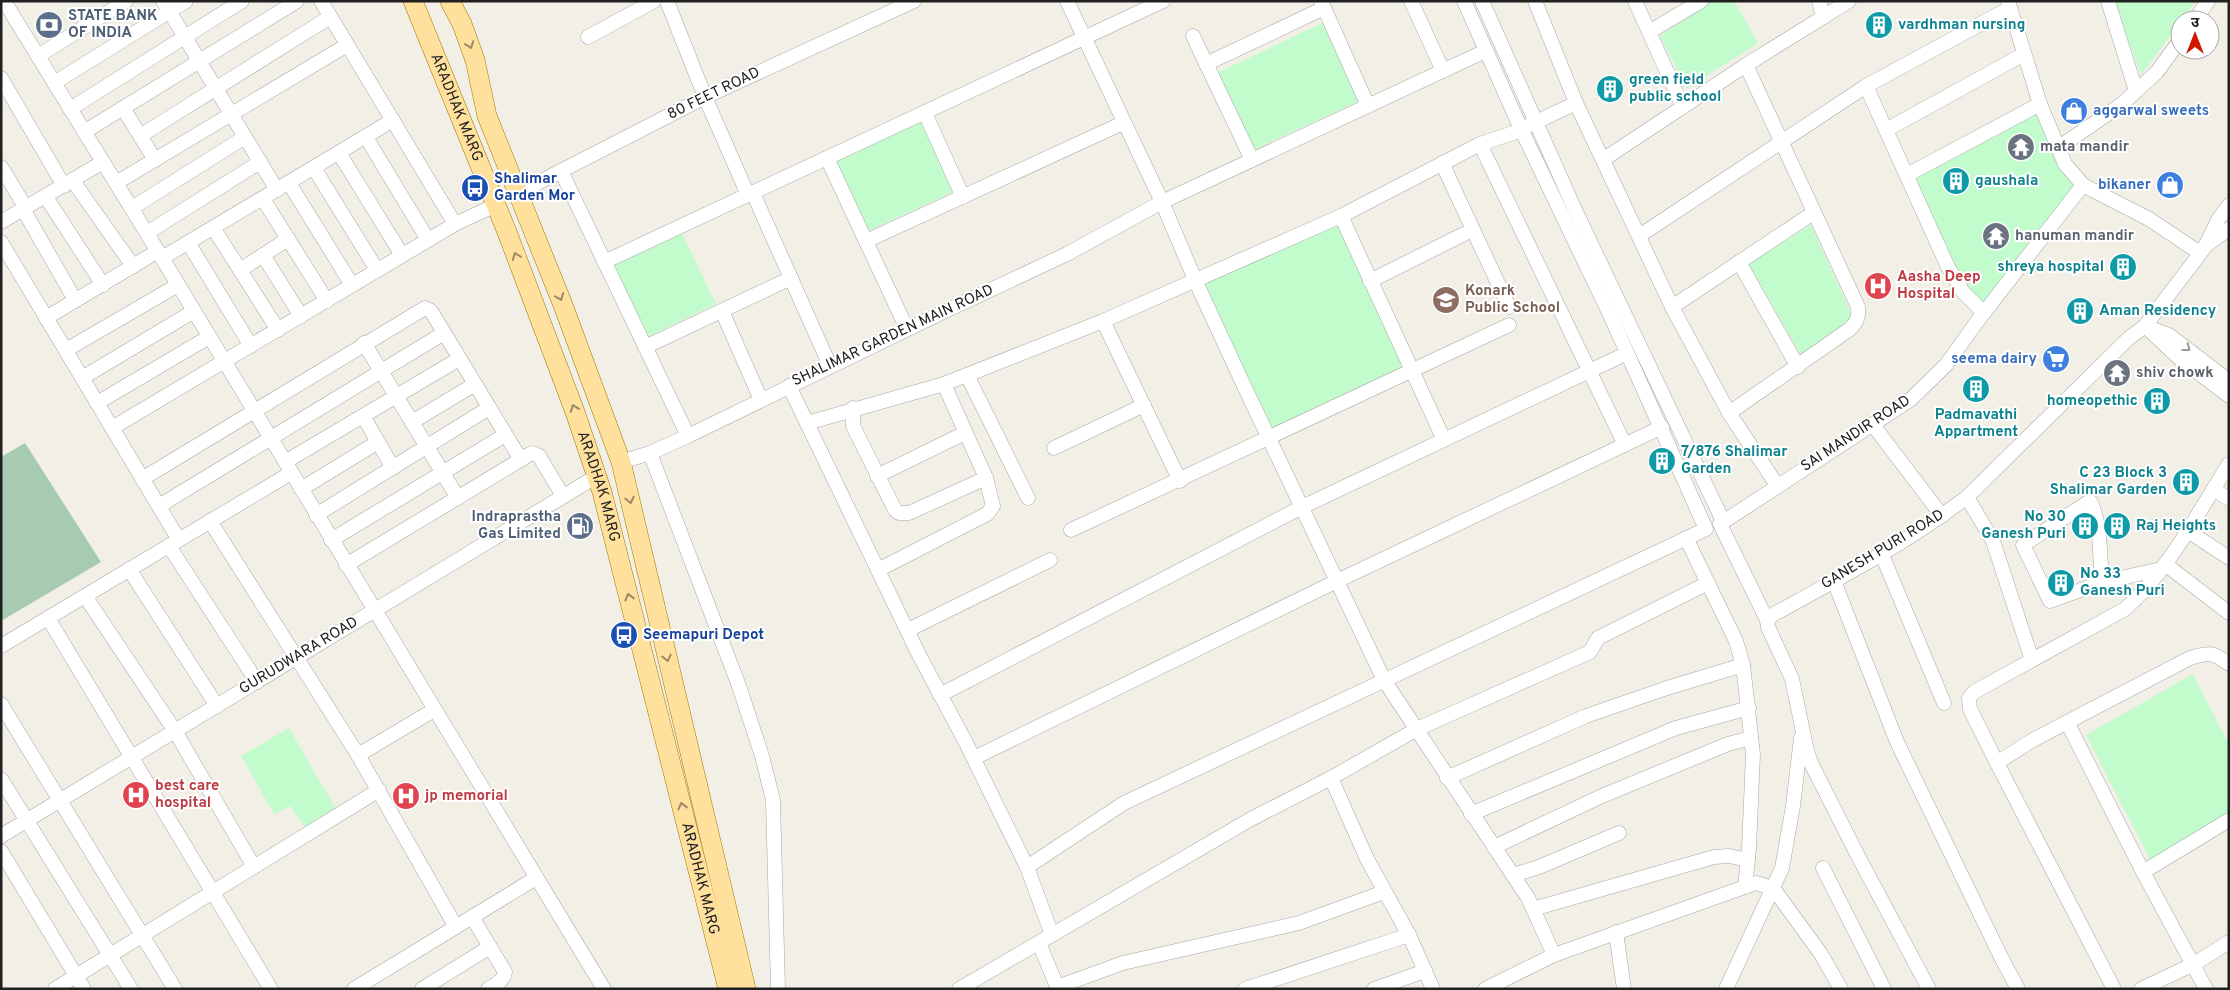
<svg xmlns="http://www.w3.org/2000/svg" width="2230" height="990" font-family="Overpass,'Noto Sans Devanagari',sans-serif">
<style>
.cemetery{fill:#a6cbb0}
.park{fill:#c2fccd}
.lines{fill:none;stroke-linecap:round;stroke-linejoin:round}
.minor-casing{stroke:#a7a7a7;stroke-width:15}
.major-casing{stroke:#9c7a00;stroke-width:20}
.minor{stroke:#fff;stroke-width:14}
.major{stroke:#ffe09d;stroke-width:19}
.oneway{stroke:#9b8a65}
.oneway2{stroke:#9b9b9b}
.labels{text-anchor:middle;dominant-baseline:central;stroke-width:4;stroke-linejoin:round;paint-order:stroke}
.service-label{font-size:15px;font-weight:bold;fill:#4e5e75;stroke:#fff;text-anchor:start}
.culture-label{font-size:15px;font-weight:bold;fill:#0d838f;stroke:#fff;text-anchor:start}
.street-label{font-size:15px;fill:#202020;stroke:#fff}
.shop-label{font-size:15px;font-weight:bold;fill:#366cbe;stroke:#fff;text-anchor:end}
.worship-label{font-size:15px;font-weight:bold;fill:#5b616d;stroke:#fff;text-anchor:start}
.transit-label{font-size:15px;font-weight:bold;fill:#164399;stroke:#fff;text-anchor:start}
.health-label{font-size:15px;font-weight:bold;fill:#be3a42;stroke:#fff;text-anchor:start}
.education-label{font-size:15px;font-weight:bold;fill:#785e54;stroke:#fff;text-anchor:start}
</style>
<rect width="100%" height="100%" fill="#f1efe6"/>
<path class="cemetery" d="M25,443L101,562L1,621V457Z"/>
<g class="park">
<path d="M1712,1H1734L1758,43L1687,88L1660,36Z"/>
<path d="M2114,1H2196L2182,20H2180V23L2141,75Z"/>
<path d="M1322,23L1359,101L1253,150L1217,73Z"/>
<path d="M2040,104L2083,185L1984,313L1963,292L1907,175Z"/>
<path d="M921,118L955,191L868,231L835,157Z"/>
<path d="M1341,216L1412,371L1269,438L1196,282Z"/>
<path d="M1811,225L1854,320L1802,357L1748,263Z"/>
<path d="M682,233L716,304L647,337L613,266Z"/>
<path d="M2193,674L2229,745V824L2153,865L2086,735Z"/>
<path d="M289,728L337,811L307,830L290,806L274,814L241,756Z"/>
</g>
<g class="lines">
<g class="minor-casing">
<g id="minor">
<path d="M4,1L162,258L604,989"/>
<path d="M163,1L277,190"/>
<path d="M321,1L455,224"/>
<path d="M667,1L705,97L748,195"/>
<path d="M1067,1L1162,202L1196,282L1246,390L1384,680L1528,898L1554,955"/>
<path d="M1321,1L1368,106"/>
<path d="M1411,1L1443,71"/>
<path d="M1482,1L1576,212L1723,521"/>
<path d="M1535,1L1576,103L1672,307L1729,413L1777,485"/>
<path d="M1635,1L1683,107"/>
<path d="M1819,1L1823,17"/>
<path d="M2008,1L2040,104L2065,164L2083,185L2149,219L2200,253"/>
<path d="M2108,1L2136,91"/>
<path d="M2195,20L2208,1"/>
<path d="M1649,32L1701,1"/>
<path d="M1193,36L1252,160"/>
<path d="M588,37L654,1"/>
<path d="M38,56L126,1"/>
<path d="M1206,64L1324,8"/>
<path d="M1,78L64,186"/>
<path d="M54,83L186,1"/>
<path d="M1866,86L1948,267L1963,292L1984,313"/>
<path d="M123,108L155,160"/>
<path d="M70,109L242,1"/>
<path d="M925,113L963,197"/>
<path d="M1886,130L2024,54"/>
<path d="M84,132L297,1"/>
<path d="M140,136L330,17"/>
<path d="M366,137L428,240"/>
<path d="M1480,144L1625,445"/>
<path d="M2058,148L2122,104L2157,72L2180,40"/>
<path d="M339,153L402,255"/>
<path d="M827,158L907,329"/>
<path d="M1604,159L1746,65L1849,1"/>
<path d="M1442,163L1509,307"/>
<path d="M1,167L26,208"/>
<path d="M314,168L377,270"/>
<path d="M561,171L688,436"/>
<path d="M1907,175L2040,104"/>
<path d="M73,181L133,266"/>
<path d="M116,183L347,45"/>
<path d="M289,183L352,285"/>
<path d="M518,193L705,97L914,1"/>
<path d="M753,193L830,366"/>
<path d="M46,197L103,285"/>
<path d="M263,199L327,301"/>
<path d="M132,208L245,137"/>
<path d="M23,209L75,300"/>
<path d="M1341,216L1444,440"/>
<path d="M1,222L103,162"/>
<path d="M214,229L278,330"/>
<path d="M147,233L260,162"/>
<path d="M1639,236L1866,86L2010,8"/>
<path d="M866,241L1123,123"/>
<path d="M1,242L179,540"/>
<path d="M189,244L251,346"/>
<path d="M2205,246L2229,229"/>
<path d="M263,255L301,316"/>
<path d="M162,258L393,120"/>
<path d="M604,262L1163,1"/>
<path d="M1739,262L1798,367"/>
<path d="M240,270L288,239"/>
<path d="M1370,281L1464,234"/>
<path d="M1672,307L1813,213"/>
<path d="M722,311L761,400"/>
<path d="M46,318L158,251"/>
<path d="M1103,321L1180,481"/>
<path d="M2145,326L2180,359L2229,396"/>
<path d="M2150,328L2169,335L2229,381"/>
<path d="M364,343L458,498"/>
<path d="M645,347L791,278"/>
<path d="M66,350L178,285"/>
<path d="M967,375L1028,498"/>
<path d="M82,378L194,311"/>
<path d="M789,386L918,653L965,741L1027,867L1052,935"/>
<path d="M97,403L209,337"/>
<path d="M853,408V426L895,510L899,513H909L986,478"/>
<path d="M1729,413L1850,329C1857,322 1859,317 1858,307L1746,65"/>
<path d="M363,416L393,468"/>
<path d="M412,422L475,384"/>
<path d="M807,423L944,384L1103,321L1341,216L1480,144L1513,133L1576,103"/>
<path d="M1873,425L1942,516"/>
<path d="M112,428L455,224L496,205"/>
<path d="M1054,448L1144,405"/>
<path d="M650,453L739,686L762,756L773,800L778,989"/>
<path d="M285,462L459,359"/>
<path d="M621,462L650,453L688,436L941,313L1067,254L1162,202L1479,54"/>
<path d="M877,476L965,433"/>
<path d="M142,479L425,308L431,311L521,460"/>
<path d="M301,489L378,442"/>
<path d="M2213,489L2229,499"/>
<path d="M1967,497L1993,541L2032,660"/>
<path d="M159,506L444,333"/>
<path d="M316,515L489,408"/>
<path d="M210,521L358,755L456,927"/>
<path d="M1071,530L1509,325"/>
<path d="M2188,531L2229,558"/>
<path d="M1686,538L1736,641L1743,665L1753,754L1749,848L1745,887"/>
<path d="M331,540L505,435"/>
<path d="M169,546L257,682"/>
<path d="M1882,555L1944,703"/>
<path d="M2165,564L2229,613"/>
<path d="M346,565L530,454L533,453L539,456L563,496"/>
<path d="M129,569L217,706"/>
<path d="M878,570L987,514L993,506L986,478L944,384"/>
<path d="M1834,581L1897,742L2001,957L2018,989"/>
<path d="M2103,582L2050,601L2023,545L2090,501C2103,527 2098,555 2103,582L2161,569"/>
<path d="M85,596L175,731L254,867"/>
<path d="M48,618L271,989"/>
<path d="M1767,620L1774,614C1840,578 1907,543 1967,497L2129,338L2145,326L2205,247L2218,220L2229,205"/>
<path d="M908,630L1050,560"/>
<path d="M1,646L291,473"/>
<path d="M940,695L1302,507L1619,357"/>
<path d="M1,704L175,989"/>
<path d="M2068,724L2143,872L2206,989"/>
<path d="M358,755L434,710"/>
<path d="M974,758L1337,581L1662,427"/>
<path d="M1997,763L2031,741L2190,658C2209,652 2213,652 2229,664"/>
<path d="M1331,778L1367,859L1409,935L1433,989"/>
<path d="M1447,778L1586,716L1667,688L1743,665"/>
<path d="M1,779L131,989"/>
<path d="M1471,814L1676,728L1749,708"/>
<path d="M1,836L597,476"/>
<path d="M1494,847L1602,796L1728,744L1751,738"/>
<path d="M1,851L84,989"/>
<path d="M1027,867L1124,803L1706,529L1611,317L1521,129L1464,1"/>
<path d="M1823,868L1884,989"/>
<path d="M2143,872L2229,820"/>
<path d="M1513,875L1539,867L1619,833"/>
<path d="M1533,909L1714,857L1729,856L1748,860"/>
<path d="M472,917L505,972C504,981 495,985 488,989"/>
<path d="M1616,932L1624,989"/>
<path d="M1039,943L1058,989"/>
<path d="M1057,987L1123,963L1299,923L1384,892"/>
<path d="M55,989L379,790"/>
<path d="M354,989L536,878"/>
<path d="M422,989L490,947"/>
<path d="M959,989L1251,819L1331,778L1417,729L1590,652L1598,638L1708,583"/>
<path d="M1245,989L1409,935"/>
<path d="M1374,989L1425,971"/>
<path d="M1485,989L1554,955L1756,883L1773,888L1821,954L1841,989"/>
<path d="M1726,989L1782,868L1793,806L1801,738"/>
<path d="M1929,989L1858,856L1811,763L1807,751L1792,679L1768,627L1767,620L1720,524L1910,400L1946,365L1976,323L2083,185"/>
<path d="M2114,989L1997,763L1970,709L1969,698L1974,692L2125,609C2169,570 2197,514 2229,464"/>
<path d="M2141,989L2194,964L2229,942"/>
</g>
</g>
<g class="major-casing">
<g id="major">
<path id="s1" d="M413,1L507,232L575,412L602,492L728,989"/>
<path d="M450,1L462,24L475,60L487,116L563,305L621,462L746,989"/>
</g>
</g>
<use href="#minor" class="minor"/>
<use href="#major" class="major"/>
</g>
<defs><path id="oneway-chevron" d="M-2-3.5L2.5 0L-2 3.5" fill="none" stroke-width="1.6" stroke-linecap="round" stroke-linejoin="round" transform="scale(1.25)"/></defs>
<g class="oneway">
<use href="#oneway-chevron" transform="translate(470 45) rotate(70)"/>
<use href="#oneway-chevron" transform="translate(516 256) rotate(-111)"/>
<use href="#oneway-chevron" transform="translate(560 297) rotate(68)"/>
<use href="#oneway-chevron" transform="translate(574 408) rotate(-110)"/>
<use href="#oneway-chevron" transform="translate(630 500) rotate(77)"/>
<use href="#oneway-chevron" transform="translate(629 597) rotate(-104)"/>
<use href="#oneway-chevron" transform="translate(667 658) rotate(77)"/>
<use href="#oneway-chevron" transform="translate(682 806) rotate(-104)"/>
</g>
<use class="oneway2" href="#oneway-chevron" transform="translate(2187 348) rotate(37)"/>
<defs>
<g id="bank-disc" transform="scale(1.4375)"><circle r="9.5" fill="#5c6f8a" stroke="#fff"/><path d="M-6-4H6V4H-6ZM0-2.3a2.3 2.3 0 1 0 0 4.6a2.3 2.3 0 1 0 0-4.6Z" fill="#fff"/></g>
<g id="building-disc" transform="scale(1.4375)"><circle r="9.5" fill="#0f9aa8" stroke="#fff"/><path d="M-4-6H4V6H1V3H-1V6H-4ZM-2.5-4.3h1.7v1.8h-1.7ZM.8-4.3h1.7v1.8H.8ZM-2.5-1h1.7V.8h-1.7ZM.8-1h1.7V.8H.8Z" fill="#fff"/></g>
<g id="shop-disc" transform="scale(1.4375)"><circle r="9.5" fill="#3f7fe0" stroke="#fff"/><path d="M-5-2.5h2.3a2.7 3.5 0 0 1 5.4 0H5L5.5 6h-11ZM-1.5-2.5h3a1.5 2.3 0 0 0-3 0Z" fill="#fff"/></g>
<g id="temple-disc" transform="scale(1.4375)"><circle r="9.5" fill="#6b7280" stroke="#fff"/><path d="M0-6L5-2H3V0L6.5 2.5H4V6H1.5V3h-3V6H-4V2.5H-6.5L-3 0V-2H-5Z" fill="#fff"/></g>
<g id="bus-disc" transform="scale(1.4375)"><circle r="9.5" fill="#1a4fb4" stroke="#fff"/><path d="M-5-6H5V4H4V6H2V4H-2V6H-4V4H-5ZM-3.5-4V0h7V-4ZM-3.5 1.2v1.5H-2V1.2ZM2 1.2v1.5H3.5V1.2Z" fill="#fff"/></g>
<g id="hospital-disc" transform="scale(1.4375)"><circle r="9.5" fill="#e0444e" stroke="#fff"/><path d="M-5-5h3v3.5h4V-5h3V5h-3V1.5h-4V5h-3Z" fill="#fff"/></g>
<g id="school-disc" transform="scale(1.4375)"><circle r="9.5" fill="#8d6e63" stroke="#fff"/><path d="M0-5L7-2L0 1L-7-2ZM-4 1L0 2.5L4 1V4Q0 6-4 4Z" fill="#fff"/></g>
<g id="supermarket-disc" transform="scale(1.4375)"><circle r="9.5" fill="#3f7fe0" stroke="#fff"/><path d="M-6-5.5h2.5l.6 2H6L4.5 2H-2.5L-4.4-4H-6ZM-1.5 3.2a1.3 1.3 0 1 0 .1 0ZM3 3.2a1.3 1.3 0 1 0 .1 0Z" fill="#fff"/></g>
<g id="fuel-disc" transform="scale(1.4375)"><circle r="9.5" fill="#5c6f8a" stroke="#fff"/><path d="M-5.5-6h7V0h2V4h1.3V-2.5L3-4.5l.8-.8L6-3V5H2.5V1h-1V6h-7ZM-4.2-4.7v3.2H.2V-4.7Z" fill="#fff"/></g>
</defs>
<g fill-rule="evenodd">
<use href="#bank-disc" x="49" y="25"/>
<use href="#building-disc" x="1879" y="25"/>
<use href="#building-disc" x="1610" y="89"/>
<use href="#shop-disc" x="2074" y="111"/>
<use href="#temple-disc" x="2021" y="147"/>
<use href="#building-disc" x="1956" y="181"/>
<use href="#shop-disc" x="2170" y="185"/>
<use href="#bus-disc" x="475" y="188"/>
<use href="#temple-disc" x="1996" y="236"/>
<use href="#building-disc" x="2123" y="267"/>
<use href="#hospital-disc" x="1878" y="286"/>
<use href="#school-disc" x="1446" y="300"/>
<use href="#building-disc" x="2080" y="311"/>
<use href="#supermarket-disc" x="2056" y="359"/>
<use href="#temple-disc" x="2117" y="373"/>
<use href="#building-disc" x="1976" y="389"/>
<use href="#building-disc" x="2157" y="401"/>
<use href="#building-disc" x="1662" y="461"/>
<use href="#building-disc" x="2186" y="482"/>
<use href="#fuel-disc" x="580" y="526"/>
<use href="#building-disc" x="2085" y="526"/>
<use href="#building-disc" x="2117" y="526"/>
<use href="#building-disc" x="2061" y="583"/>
<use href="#bus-disc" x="624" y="635"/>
<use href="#hospital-disc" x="136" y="795"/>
<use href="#hospital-disc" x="406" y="796"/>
</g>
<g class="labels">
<g class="service-label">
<text x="68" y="16">STATE BANK<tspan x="68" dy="17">OF INDIA</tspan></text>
<text x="561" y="517" text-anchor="end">Indraprastha<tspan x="561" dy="17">Gas Limited</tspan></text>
</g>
<g class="culture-label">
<text x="1898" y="25">vardhman nursing</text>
<text x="1629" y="80">green field<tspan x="1629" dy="17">public school</tspan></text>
<text x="1975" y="181">gaushala</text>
<text x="2104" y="267" text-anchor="end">shreya hospital</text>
<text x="2099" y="311">Aman Residency</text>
<text x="2138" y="401" text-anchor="end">homeopethic</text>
<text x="1976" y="415" text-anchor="middle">Padmavathi<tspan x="1976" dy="17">Appartment</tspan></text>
<text x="1681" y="452">7/876 Shalimar<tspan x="1681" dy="17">Garden</tspan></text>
<text x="2167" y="473" text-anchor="end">C 23 Block 3<tspan x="2167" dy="17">Shalimar Garden</tspan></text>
<text x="2066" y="517" text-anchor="end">No 30<tspan x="2066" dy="17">Ganesh Puri</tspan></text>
<text x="2136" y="526">Raj Heights</text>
<text x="2080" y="574">No 33<tspan x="2080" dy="17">Ganesh Puri</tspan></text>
</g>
<g class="street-label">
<text transform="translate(714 94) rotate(-26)">80 FEET ROAD</text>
<text stroke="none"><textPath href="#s1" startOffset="115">ARADHAK MARG</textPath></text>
<text transform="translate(893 336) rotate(-25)">SHALIMAR GARDEN MAIN ROAD</text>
<text transform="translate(1856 434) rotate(-33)">SAI MANDIR ROAD</text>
<text stroke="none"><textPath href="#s1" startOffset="520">ARADHAK MARG</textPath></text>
<text transform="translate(1883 550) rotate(-31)">GANESH PURI ROAD</text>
<text transform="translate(299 656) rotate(-31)">GURUDWARA ROAD</text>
<text stroke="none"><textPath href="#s1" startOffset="925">ARADHAK MARG</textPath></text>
</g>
<g class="shop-label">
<text x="2093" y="111" text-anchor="start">aggarwal sweets</text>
<text x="2151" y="185">bikaner</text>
<text x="2037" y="359">seema dairy</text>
</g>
<g class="worship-label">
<text x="2040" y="147">mata mandir</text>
<text x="2015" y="236">hanuman mandir</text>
<text x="2136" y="373">shiv chowk</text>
</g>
<g class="transit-label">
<text x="494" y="179">Shalimar<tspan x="494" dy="17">Garden Mor</tspan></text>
<text x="643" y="635">Seemapuri Depot</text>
</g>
<g class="health-label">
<text x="1897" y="277">Aasha Deep<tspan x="1897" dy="17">Hospital</tspan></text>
<text x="155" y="786">best care<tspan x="155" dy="17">hospital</tspan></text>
<text x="425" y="796">jp memorial</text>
</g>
<g class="education-label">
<text x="1465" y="291">Konark<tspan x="1465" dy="17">Public School</tspan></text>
</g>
</g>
<rect width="2230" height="990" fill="none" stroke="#202020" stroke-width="5"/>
<g transform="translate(2195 35)"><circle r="24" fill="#ffffff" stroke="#a6a6a6"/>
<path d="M0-4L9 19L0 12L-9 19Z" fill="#d01800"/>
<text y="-8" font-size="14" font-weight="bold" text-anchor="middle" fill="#202020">उ</text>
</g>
</svg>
